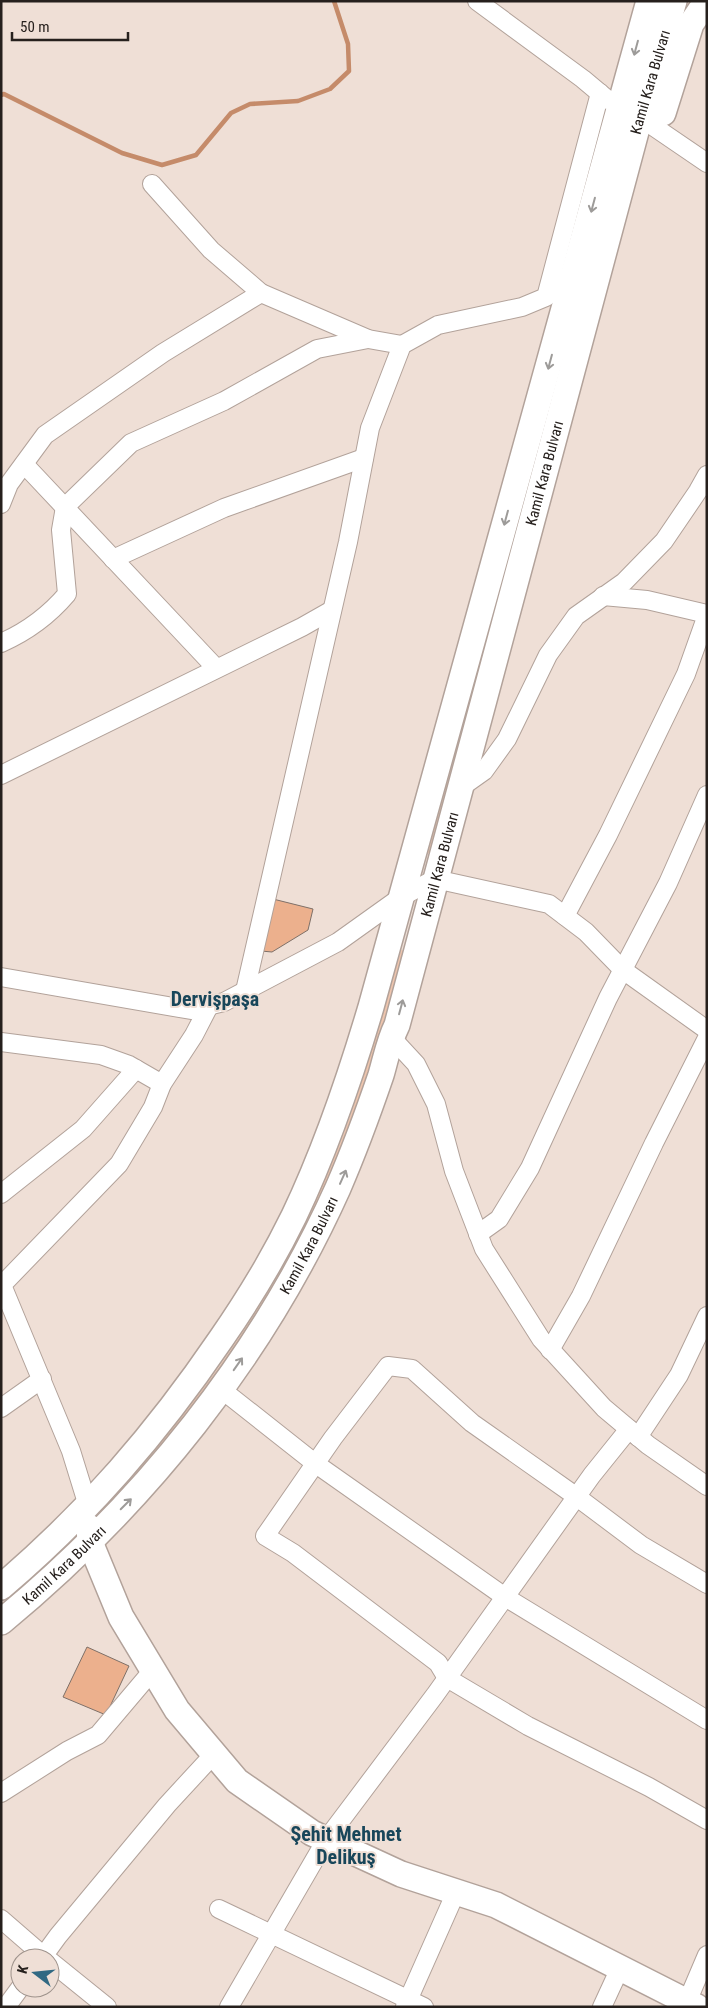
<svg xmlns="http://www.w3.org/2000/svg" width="708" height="2008" font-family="'Roboto Condensed',sans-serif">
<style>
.green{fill:#efc5ad}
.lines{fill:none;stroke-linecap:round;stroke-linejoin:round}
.stream{stroke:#c58b6a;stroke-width:4.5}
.building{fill:#ecb08d;stroke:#7e7068}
.street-casing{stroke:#b2a29a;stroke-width:20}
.secondary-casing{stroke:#b2a29a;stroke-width:28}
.street{stroke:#fff;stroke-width:18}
.secondary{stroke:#fff;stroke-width:25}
.oneway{stroke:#9d9b99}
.labels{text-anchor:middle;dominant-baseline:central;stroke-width:4;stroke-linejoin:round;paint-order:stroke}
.street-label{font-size:15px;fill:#26201d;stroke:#efdfd6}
.district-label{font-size:20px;font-weight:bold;fill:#18465a;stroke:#efdfd6}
</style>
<rect width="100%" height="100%" fill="#efdfd6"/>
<g class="green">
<path d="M619,144H622L430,854L427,852Z"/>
<path d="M401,950L404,951L369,1073L327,1185L282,1273L226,1364L135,1480L131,1476C156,1446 182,1417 205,1386C254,1321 295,1247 328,1173C359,1101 379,1025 401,950Z"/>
</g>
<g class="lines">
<path class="stream" d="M1,95L4,94L122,153L162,165L196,155L231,113L250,104L298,101L330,89L349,71L348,44L334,1"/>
</g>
<g class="building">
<path d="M273,899L313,909L308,930L272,952L261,951Z"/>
<path d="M87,1647L129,1666L106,1715L63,1697Z"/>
</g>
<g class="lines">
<g class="street-casing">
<g id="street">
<path d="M477,1L583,79L608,100"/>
<path d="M641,118L707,163"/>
<path d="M152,184L211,250L261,293L368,339L402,345"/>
<path d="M24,464L216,668"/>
<path d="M1,504L9,484L45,435L163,353L261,293"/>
<path d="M113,559L224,508L364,458"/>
<path d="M603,596L647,600L707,614"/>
<path d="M1,643C26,632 50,614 67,594L61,530L65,507L131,443L224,401L317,349L368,339"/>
<path d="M1,775L302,627L332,610"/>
<path d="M460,788L484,771L507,739L548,655L576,616L624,582L664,541L698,491L707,475"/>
<path d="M565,916L608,835L686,674L707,615"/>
<path d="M1,977L191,1010L224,1002L338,942L401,897L435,879L549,904L586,932L623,970L707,1030"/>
<path d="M245,991L348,542L370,428L402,345L438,325L522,307L546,297L600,93"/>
<path d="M391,1037L416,1064L436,1104L454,1171L484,1249L541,1339L604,1408L648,1445L707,1486"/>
<path d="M1,1042L101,1055L129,1065L162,1084"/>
<path d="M1,1194L83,1129L136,1069"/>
<path d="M478,1234L499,1219L530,1168L608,998L668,883L707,795"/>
<path d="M550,1350L581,1296L654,1143L707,1038"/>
<path d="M221,1389L316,1464L505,1597L707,1720"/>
<path d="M1,1408L42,1379"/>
<path d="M638,1437L679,1375L707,1316"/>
<path d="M88,1506L71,1451L2,1285L119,1164L153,1107L162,1084L194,1035L209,1006"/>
<path d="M707,1584L641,1545L577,1497L472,1423L412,1369L388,1366L333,1438L265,1536L293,1553L438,1663L447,1678L528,1726L649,1787L707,1820"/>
<path d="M1,1793L67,1751L98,1735L153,1670"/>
<path d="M219,1909L424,2007"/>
<path d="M1,1919L46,1958"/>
<path d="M42,1958L58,1936L167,1805L214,1754"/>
<path d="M50,1961L107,2007"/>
<path d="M687,2002L707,1955"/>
<path d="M6,2007L20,1988"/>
<path d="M229,2007L326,1840L435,1695L592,1475L629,1429"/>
<path d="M405,2007L456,1892"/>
<path d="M602,2007L620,1968"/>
</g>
</g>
<g class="secondary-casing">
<g id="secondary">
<path d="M629,112L641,118L663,113L691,24L704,5L707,6"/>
<path d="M89,1527L90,1542L121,1617L177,1710L237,1781L312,1833L401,1874L496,1905L697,2007"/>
<path d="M1,1587C88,1513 157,1433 221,1339C248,1300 273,1259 294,1216C326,1149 350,1078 371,1007L649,1"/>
<path id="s1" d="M1,1622C144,1504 262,1357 338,1188C354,1151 368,1113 381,1075C386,1058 389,1041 397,1025L637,128L674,1"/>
</g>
</g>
<use href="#street" class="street"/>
<use href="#secondary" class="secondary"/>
</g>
<defs><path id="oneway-shaft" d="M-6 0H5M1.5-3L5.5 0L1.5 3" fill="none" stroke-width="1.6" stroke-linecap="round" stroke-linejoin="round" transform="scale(1.25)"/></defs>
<g class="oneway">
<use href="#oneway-shaft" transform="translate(636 48) rotate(105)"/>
<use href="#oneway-shaft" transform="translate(593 205) rotate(105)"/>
<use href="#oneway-shaft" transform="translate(550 362) rotate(105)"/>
<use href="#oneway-shaft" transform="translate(506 518) rotate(105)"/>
<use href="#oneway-shaft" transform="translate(401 1007) rotate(-75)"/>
<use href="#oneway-shaft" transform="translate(343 1177) rotate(-66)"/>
<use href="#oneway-shaft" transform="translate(238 1364) rotate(-55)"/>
<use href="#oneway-shaft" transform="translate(126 1504) rotate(-45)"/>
</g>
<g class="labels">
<g class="street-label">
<text stroke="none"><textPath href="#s1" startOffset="1704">Kamil Kara Bulvarı</textPath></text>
<text stroke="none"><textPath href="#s1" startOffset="1299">Kamil Kara Bulvarı</textPath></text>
<text stroke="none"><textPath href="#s1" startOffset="894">Kamil Kara Bulvarı</textPath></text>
<text stroke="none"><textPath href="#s1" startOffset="490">Kamil Kara Bulvarı</textPath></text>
<text stroke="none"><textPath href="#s1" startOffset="85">Kamil Kara Bulvarı</textPath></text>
</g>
<g class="district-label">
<text x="215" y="999">Dervişpaşa</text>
<text x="346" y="1834">Şehit Mehmet<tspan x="346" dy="23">Delikuş</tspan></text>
</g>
</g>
<rect width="708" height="2008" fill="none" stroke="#26201d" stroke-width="5"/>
<g transform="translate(35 1973) rotate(286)"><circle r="24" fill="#efdfd6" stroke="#9f938c"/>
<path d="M0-4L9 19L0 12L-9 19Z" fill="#316983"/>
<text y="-8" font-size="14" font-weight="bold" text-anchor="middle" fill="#26201d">K</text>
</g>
<path d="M12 32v8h116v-8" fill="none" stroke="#26201d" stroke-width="2.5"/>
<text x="20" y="32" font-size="15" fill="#26201d" stroke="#efdfd6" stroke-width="4" paint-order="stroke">50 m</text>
</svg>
